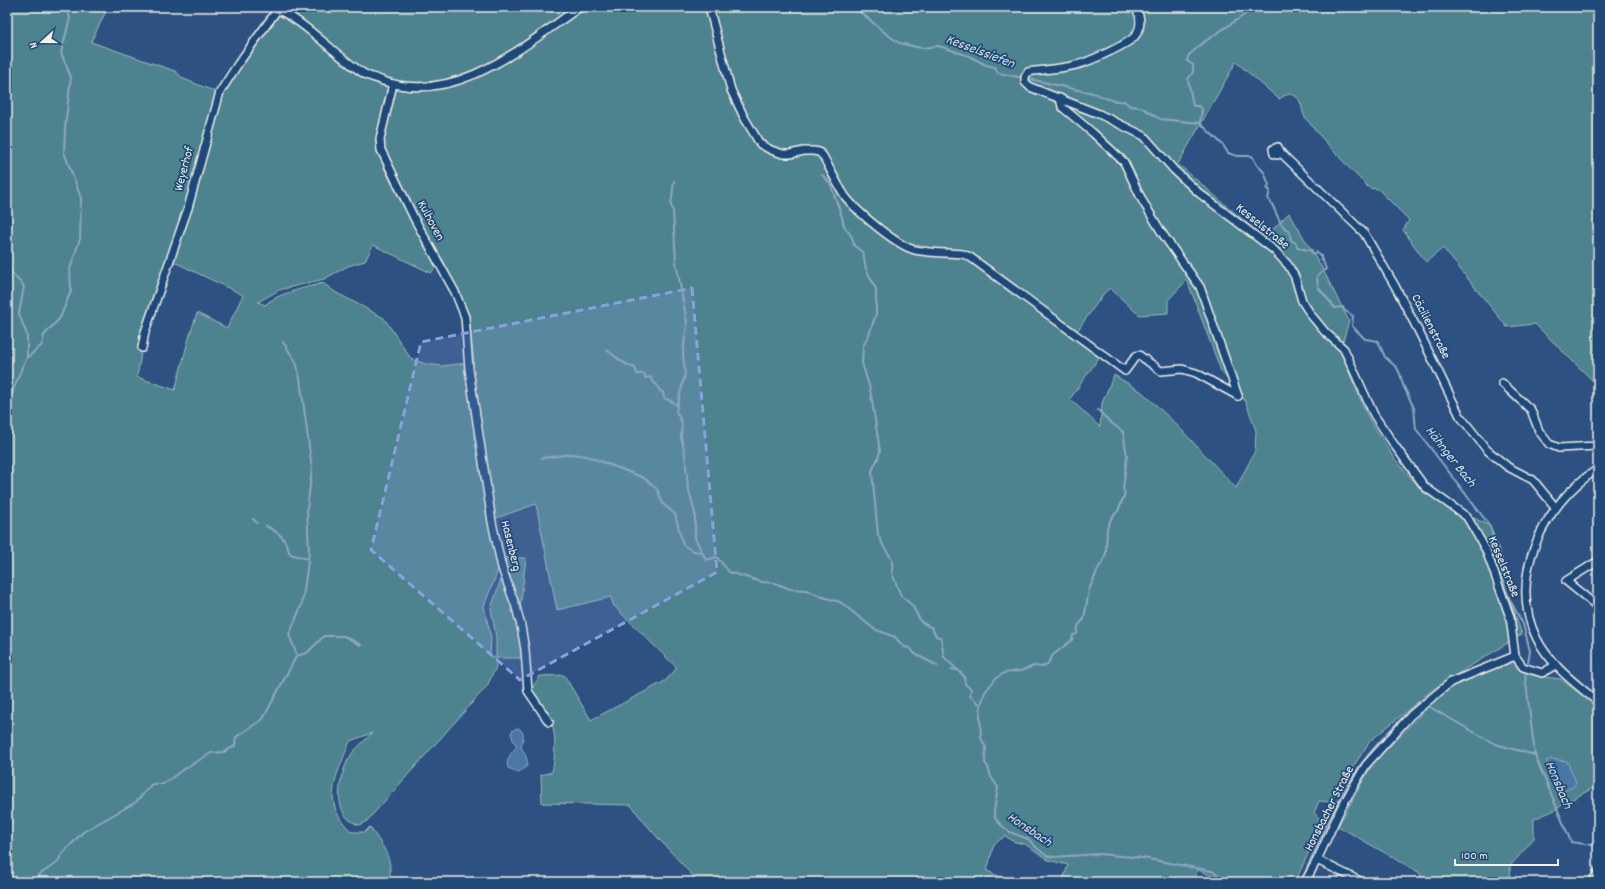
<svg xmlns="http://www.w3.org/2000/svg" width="1605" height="889" font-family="Dekko,sans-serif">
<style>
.green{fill:#4e828f;stroke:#a1babc;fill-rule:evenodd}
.water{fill:#4a78a6;stroke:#8ea8c0}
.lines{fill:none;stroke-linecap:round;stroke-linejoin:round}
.stream{stroke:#8ea8c0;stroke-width:2}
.minor-casing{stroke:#f4f1e8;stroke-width:10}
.minor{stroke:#1f4a7a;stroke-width:7}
.marked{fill:#88a0e0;fill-opacity:0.2;stroke:#88a0e0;stroke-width:3;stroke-dasharray:8 5;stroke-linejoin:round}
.labels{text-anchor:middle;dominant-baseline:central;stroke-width:3.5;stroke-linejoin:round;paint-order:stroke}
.street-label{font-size:13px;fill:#f4f1e8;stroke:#1f4a7a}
.water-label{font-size:14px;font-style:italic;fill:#dadfde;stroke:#1f4a7a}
</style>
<rect width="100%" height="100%" fill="#2d5180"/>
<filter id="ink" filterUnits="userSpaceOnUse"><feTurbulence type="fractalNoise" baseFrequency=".025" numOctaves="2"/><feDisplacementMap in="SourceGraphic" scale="8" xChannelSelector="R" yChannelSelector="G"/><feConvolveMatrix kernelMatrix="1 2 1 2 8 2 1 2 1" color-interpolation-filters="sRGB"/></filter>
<g filter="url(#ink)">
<g class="green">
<path d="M7,7H108L91,42L175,71L184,79L216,92L238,64L277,7H573L504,55L547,34L587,7H1598V386L1535,324L1507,327L1443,248L1426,262L1403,230L1409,220L1378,189L1369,188C1347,166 1326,144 1307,120C1300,113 1304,101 1295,96C1289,92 1284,96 1279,99L1236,62L1178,164L1264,238L1289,213L1321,266L1349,321L1340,351L1368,417L1394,458L1424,493L1490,526L1500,571L1522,634L1435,688L1370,741L1330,802L1319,801L1314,813L1323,822L1295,882H1227L1198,870L1193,881L1192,882H1062L1068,865L1048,860L1025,844L1015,842L1005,836L994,844L987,871L1013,882H698C676,856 651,833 631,805L542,803L541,775L552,772C555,759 557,735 551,722C547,711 529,700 533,687C535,683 538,679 540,676L564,675L591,720L665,681L677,668L613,605L611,597L557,610L536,504L488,521L499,568L484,606L491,638L490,657H496V637L491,608L506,565L505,558H526L518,627L522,658H496V667L487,686L366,822L360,825C331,818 338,778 349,758C354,749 365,741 372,733L350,741C337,776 319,802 352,832H365L370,827C382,846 394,857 389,882H7ZM383,166L391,167L406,195L401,202ZM373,245L431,273L442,258L469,315L474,362L442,366L426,364L411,359L384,318L335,292L323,283C306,288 277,293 265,305L258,302L279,290L324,279L348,266L365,261ZM170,260L243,295L227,328L197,313L188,341L175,390L137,377L142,348ZM1187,280L1221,371L1246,402L1256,431L1255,451L1236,488L1175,423L1142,392L1114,375L1102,403L1100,427L1070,399L1100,356L1075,334L1104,293L1110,288L1139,315L1168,313V300Z"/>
<path d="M1513,659L1523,672L1537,676L1561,679L1598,708V799L1593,788L1565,803L1555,810L1534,819V838L1526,848L1510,866L1511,882H1422L1420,873L1338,826L1373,763L1426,709L1421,706L1452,684Z"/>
</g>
<g class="water">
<path d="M518,728C526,732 523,740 521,747C527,758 533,766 518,772L508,768C505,760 512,752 517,746L513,740L511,732L515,729Z"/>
<path d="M1551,759L1567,761L1576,782L1574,786L1565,791L1559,792L1547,765L1546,761Z"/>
</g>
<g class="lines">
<g class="stream">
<path d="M851,7L864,15L884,32L899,43L921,48L939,46L969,56L986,65L995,67L998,73L1019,77"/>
<path d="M1256,7L1204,42L1189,55L1187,61L1193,65V72L1188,79L1193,106H1199L1202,109L1200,123L1223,145L1228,153L1237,156H1252L1257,165L1264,172L1269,185L1267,189L1270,190L1268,199C1277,208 1277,225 1289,231L1291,240L1296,243L1297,247L1307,250H1312L1311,252L1314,254L1316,252L1321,256V259L1323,261L1326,269L1317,276L1318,287L1335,308L1343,307L1344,310L1353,316L1352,326L1365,339L1378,341L1385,357L1397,368L1400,374L1403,385L1414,408L1416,429L1490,526L1505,568L1504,589L1523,624L1530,651L1528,662"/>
<path d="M1030,79L1082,91C1097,91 1108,103 1124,101L1130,106L1141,107L1160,119L1200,123"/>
<path d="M822,175L830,183L842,217L844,226L852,237L854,245L863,253L866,269L876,289V314L870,332L863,346L862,363L870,389L880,451L878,458L872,471L878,535L884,547L892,559V573L901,596L912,605L921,622L932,628L936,636L941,638L944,657L964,676L965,684L971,689L970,696L981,705"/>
<path d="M674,181L671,205L673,211L676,262L687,323L683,353L685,374L676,411L682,423L681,437L685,454L688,487L695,513V538L706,560L717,557L729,572L762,582L775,583L790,589L806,590L820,596L840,602L874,629L895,637L904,647L910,648L915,654L938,666"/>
<path d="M7,268L24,286L19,314L27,335V358L22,367L7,407"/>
<path d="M606,350C616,356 624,365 635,368L637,374H645V378L651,377L652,381L657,385L660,391L663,392L664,398C670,400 673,403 678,405"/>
<path d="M27,358L42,345L44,335L60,318L71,291L70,269L80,239L81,198L64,152L65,128L71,77L61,53L70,18L67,7"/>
<path d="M1098,410L1109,421L1123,432L1127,456L1123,489L1125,494L1118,511L1112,517L1107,528L1106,553L1103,562L1099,567L1089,590L1084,619L1078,626L1077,634L1073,635L1072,640L1053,655L1047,665L1042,667L1034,666L1020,671L1004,673L996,678L985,692L981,705L980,717L981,738L986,748L985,763L988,767L991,777L998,787L994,811L995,818L1001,825L1010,832L1028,839L1038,849L1047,856L1054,857L1099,854L1143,858L1212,871L1229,882"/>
<path d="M542,458L571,454L587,456L644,478L657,489L663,504L675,514L683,545L693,551L702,552"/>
<path d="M253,519L257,523"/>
<path d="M266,526C281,534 285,538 290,554L308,559"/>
<path d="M296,656L307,653L324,636H344L361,645"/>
<path d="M951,669L957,670"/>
<path d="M1525,675L1535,755"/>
<path d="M1426,705L1495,744L1535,755L1571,842L1598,846"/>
<path d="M36,882L40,874L57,863L62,854L83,832L136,802L152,784H163L181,771L211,753L224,752L235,746L236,737L263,719L297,655L289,635L302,604L307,569L309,552L307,510L312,469L300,378L296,362L283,342"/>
<path d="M1301,882C1317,845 1333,806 1355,773C1373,746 1396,724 1418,702H1421"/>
</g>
<g class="minor-casing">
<g id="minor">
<path d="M272,7C305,20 333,54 363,73C369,77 377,78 383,81C457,106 523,46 580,7"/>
<path d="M709,7L731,90L744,117L760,144L771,150L783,154H790L804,151H813L819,152L823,156C830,169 837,184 845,196C856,211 897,246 915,250C930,253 947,253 963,254L970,257L1125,371L1136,356L1139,355L1161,371L1182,369L1196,373L1238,396"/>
<path d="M1135,7C1141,16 1142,27 1135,36C1129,44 1094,59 1083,63C1066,69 1046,69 1028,72L1025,77V82L1030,87L1099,114L1144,136L1174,170L1199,193L1274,250L1288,265L1295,277L1302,301L1311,315L1325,332L1344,349L1374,415L1395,446L1425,487L1467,517L1486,550L1510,617L1515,656L1523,667L1542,673L1556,665"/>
<path d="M393,84L380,139L381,150L415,220L455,292L465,317L469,369L492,522L502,568L516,607L521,626L525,650L528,691L549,722"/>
<path d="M1060,98L1062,107L1093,133L1124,162L1142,200L1162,233L1200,287L1238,396"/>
<path d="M1281,153L1277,155L1274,154L1273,149L1278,147L1281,153L1364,233L1395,286L1421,336L1460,416L1487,450L1508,467L1533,480L1556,508"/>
<path d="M142,348L145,332L188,208L220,92L238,64L278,9"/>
<path d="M1502,383L1531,410L1539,431L1549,444L1559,448L1598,446"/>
<path d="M1598,469C1544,502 1506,579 1537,639C1551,666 1575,683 1598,702"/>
<path d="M1598,561L1566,581L1598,607"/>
<path d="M1317,860L1362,882"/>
<path d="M1305,882L1317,860L1341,808L1366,765L1411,715L1451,682L1515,656"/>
<path d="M1592,882L1598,872"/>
</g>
</g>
<use href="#minor" class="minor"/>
</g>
</g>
<path class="marked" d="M692,288L717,572L520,680L371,550L421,342Z"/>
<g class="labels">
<g class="street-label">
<text transform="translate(185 169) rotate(-75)">Weyerhof</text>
<text transform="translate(430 221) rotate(62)">Kulhoven</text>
<text transform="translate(1262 227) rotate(39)">Kesselstraße</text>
<text transform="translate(1430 327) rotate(63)">Cäcilienstraße</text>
<text transform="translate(510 546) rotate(76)">Hasenberg</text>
<text transform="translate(1503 567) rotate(68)">Kesselstraße</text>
<text transform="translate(1330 809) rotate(-63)">Honsbacher Straße</text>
</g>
<g class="water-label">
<text transform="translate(980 52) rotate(21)">Kesselssiefen</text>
<text transform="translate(1450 457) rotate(52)">Hähnger Bach</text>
<text transform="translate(1558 785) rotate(67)">Honsbach</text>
<text transform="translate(1029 830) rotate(34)">Honsbach</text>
</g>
</g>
<rect width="1605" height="889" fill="none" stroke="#1f4a7a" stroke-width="24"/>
<rect x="12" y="12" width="1581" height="865" fill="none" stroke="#f4f1e8" stroke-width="1.5" filter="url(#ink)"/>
<g transform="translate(42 42) rotate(249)" stroke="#1f4a7a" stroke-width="3" paint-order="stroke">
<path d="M0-3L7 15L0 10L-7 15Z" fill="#f4f1e8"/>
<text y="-6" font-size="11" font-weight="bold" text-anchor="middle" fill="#f4f1e8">N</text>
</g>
<path d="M1455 859v6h103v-6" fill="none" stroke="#f4f1e8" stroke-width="2"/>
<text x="1461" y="859" font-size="12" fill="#f4f1e8" stroke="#1f4a7a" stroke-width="3" paint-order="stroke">100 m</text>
</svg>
